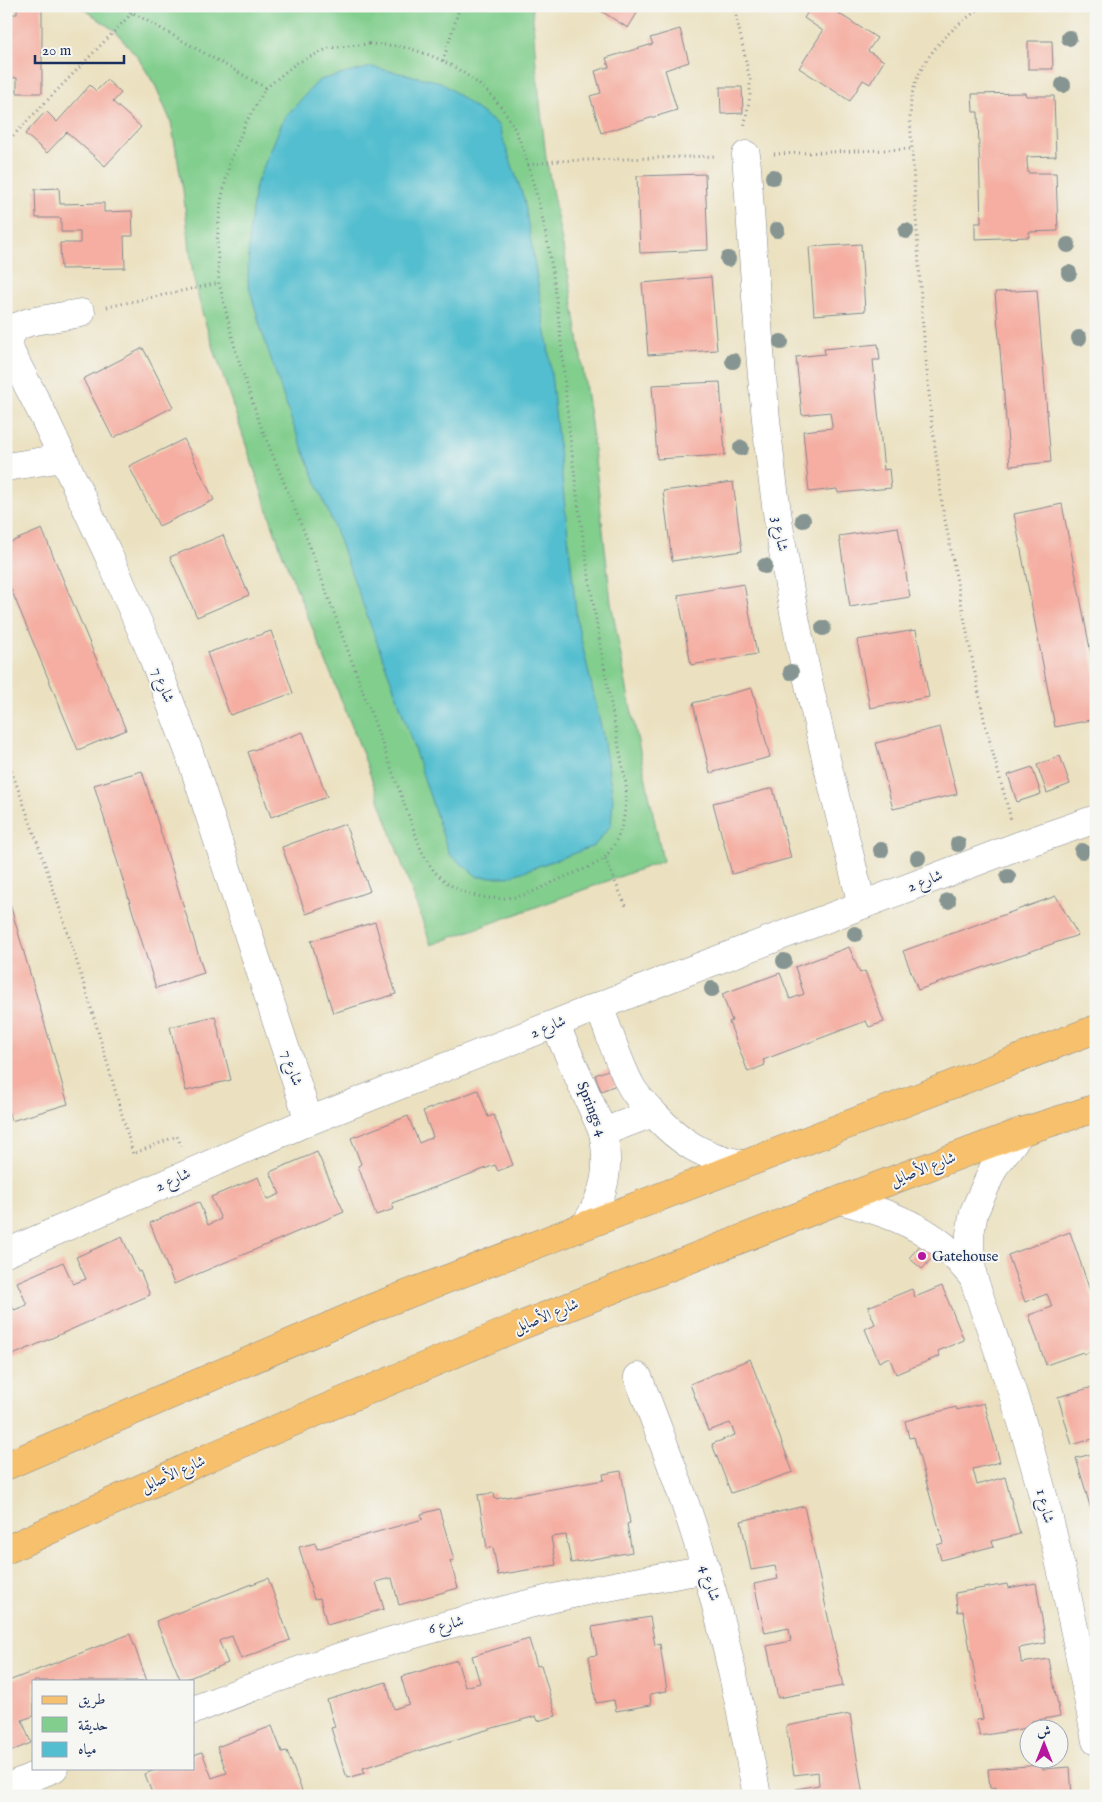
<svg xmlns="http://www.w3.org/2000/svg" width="1102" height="1802" font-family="'IM FELL English',Amiri,serif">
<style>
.green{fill:#81ce8d;stroke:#4e7e76}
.water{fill:#53becf;stroke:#377696}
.building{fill:#f5aea1}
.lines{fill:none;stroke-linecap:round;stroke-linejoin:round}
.minor-casing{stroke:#83888f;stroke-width:29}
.major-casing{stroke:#83888f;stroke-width:29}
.path{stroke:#83888f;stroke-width:3;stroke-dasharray:1 4;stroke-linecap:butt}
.minor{stroke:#fff;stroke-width:28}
.major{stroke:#f7c06c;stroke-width:28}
.tree{fill:#869591}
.poi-dot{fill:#b5179e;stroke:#f6f6f2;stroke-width:2}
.labels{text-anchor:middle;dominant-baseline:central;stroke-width:4;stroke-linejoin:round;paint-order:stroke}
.street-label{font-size:15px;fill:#1b2f5e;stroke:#f6f6f2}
.poi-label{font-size:15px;fill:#1b2f5e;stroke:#f6f6f2;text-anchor:start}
</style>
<rect width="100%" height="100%" fill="#f6f6f2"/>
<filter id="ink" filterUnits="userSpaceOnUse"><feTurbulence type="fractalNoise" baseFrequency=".02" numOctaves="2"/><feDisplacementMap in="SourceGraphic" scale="10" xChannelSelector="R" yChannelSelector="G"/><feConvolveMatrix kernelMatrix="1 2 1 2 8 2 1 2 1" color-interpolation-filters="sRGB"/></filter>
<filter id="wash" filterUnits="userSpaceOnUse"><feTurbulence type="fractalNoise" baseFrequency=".0096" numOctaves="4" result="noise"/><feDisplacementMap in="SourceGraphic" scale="20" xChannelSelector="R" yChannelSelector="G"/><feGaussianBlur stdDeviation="1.12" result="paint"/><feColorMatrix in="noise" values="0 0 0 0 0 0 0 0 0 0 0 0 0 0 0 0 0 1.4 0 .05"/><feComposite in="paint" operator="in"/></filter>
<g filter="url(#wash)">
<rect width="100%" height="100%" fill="#ebe1c0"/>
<path class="green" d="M80,6H532L536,65L546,158L570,284L591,423L611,602L628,694L663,861L431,945L361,749L281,550L203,316L193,276L183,190L171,122L156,87L137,56L115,31Z"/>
<path class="water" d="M372,67L441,82L498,125L524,199L548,345L577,621L602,731L613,799L611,825L594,846L508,877H478L449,854L395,691L333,524L292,422L261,329L248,283L249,234L255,187L284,118L319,80Z"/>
<g id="blocks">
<g class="building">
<path d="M17,6H42V93H17V78L6,77V14H17Z"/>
<path d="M593,6H633L639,10L628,28Z"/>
<path d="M812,6H836L840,9L838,13L877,38L868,51L884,61L870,84L863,80L850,101L799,68L823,31L804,18Z"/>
<path d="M680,29L689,62L665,70L677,110L601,133L590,96L601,93L595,71L609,67L606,58L653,44L650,38Z"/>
<path d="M1028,41H1052L1053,69H1028Z"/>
<path d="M107,80L121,93L113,102L141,127L105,166L67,132L47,153L25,134L46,111L57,122L90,85L96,91Z"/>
<path d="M720,87H742L743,113L721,114Z"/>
<path d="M1025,93L1026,96H1054L1056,156L1027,157V161L1028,173H1056L1058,231L1029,232V237L975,239V223H981L978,112H973L972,94Z"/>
<path d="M705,174L708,250L640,253L637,176Z"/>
<path d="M59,188L60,204L104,203V212L132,211L133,236H124L125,268L61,269L60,243H80V232H61V218H36L35,189Z"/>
<path d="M861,244L865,311L814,315L809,247Z"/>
<path d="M711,277L717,350L648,355L642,283Z"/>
<path d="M1037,290L1051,462L1010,466L995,292Z"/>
<path d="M878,344L880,360H873L875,381L884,470L889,469L891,488L838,493L837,489L809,492L803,431L832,428V425L830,412L802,415L796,357L825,354L824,349Z"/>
<path d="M143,348L173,407L113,438L83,379Z"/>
<path d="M720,382L725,455L657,459L652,385Z"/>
<path d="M184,439L214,500L159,526L129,466Z"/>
<path d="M733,482L742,551L672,561L663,491Z"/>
<path d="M1062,504L1096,680V719L1055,727L1014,514Z"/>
<path d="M898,527L910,597L850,607L839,536Z"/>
<path d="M42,529L126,730L78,750L6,577V544Z"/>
<path d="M223,535L249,595L197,617L170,557Z"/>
<path d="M744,584L757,654L691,665L678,595Z"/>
<path d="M916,630L929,697L870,708L857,640Z"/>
<path d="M271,631L293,693L230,715L207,653Z"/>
<path d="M752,688L770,757L710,773L693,703Z"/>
<path d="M940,727L957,794L893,809L876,743Z"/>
<path d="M303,732L327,797L271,817L248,752Z"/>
<path d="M1060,756L1070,784L1047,793L1037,765Z"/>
<path d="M1032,767L1041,794L1017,802L1008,775Z"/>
<path d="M142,771L204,973L156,988L94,785Z"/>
<path d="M773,788L791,858L732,874L713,803Z"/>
<path d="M345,824L370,891L306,914L282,847Z"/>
<path d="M1056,896L1078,935L918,990L903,951Z"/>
<path d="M9,901L68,1104L11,1121L6,1103V902Z"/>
<path d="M375,922L396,994L333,1013L311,941Z"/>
<path d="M849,947L860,973L865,971L884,1022L869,1027L866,1021L763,1060L765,1065L748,1072L729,1022L732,1021L722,994L780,973L790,999L793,998L804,994L795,967Z"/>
<path d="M215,1016L231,1080L186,1091L170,1027Z"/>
<path d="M613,1068L619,1084L601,1091L595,1075Z"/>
<path d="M478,1090L488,1117L494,1115L513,1165L498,1171L495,1165L392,1203L394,1209L376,1215L358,1166L361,1164L351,1138L408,1116L419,1143L433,1137L423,1111Z"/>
<path d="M317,1152L344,1212L174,1284L150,1223L199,1202L208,1225L221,1219L211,1197L258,1177L267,1199L271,1198L280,1194L270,1172Z"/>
<path d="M1070,1232L1096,1308V1350L1084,1354L1083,1352L1046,1365L1029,1315L1052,1307L1050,1301L1047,1294L1025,1302L1008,1255Z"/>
<path d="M122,1237L138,1272L140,1271L150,1295L6,1358V1291L14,1310L27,1305L17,1282L63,1262L73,1284L86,1279L76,1257Z"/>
<path d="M922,1243L935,1255L922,1269L909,1258Z"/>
<path d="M942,1286L964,1340L938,1351L940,1356L896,1374L889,1357L879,1362L865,1329L875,1324L868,1307L912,1289L915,1297Z"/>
<path d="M750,1359L793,1472L731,1493L712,1444L735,1435L734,1432L730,1423L708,1431L690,1384Z"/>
<path d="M1096,1386V1438L1072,1445L1058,1397Z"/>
<path d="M984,1403L1000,1462L973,1469L977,1485L1005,1477L1020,1534L992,1541L994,1546L941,1560L937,1545L943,1543L914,1437L909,1438L905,1421L956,1407L957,1410Z"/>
<path d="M1096,1453V1507L1091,1509L1076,1458Z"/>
<path d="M621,1471L630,1523L627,1524L632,1552L571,1563L566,1535L551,1537L556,1565L498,1575L493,1547L487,1548L478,1495L494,1493L495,1499L604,1480L603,1474Z"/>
<path d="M804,1506L843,1686L778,1698L767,1646L791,1641L789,1628L765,1633L754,1584L778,1579L775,1566L751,1570L741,1521Z"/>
<path d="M439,1509L454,1560L450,1561L458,1588L399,1605L392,1578L376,1582L384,1609L327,1625L320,1598L314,1599L299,1547L315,1543L317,1549L423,1519L421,1514Z"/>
<path d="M268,1578L290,1640L241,1659L232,1636L223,1639L219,1641L228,1663L181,1681L156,1621Z"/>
<path d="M1036,1583L1046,1643L1019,1648L1021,1660V1663L1049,1659L1060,1716L1032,1721L1033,1727L980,1736L976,1720L983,1719L963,1611L958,1612L955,1593L1007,1584L1008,1588Z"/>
<path d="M650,1617L655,1645L660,1644L667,1691L650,1694L651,1705L616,1711L614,1700L596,1703L589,1656L597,1655L592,1627Z"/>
<path d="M130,1634L147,1681H34V1716L22,1720L31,1743L6,1753V1682Z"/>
<path d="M529,1639L537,1666L541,1665L556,1716L538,1721L536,1716L486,1730L363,1768L365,1773L347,1778L331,1728L335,1727L327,1700L386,1682L394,1709L409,1704L401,1677L457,1660L465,1687L480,1683L472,1656Z"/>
<path d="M850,1714L863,1796H797L796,1789L819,1785L818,1772L794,1775L786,1726Z"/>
<path d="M272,1726L282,1752L287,1751L304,1796H153L145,1774L159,1768H194V1755L202,1752L212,1778L223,1774L227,1773L217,1747Z"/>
<path d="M1042,1765V1769L1070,1767L1072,1796H996V1787L990,1788L988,1769Z"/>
</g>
</g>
</g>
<g filter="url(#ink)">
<use href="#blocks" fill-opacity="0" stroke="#83888f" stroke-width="1"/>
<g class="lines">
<g class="minor-casing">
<g id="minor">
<path d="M746,155C755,272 760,389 776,505C795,641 829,772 862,905"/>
<path d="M81,313L29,322L16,327L9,338L10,351L43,415L108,554L151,652L189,752L309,1121"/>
<path d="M6,467L63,458"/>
<path d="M599,1007C610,1033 618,1063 632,1088C638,1098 646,1106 654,1114C681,1143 702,1156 741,1164"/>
<path d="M555,1024L603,1132C610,1169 606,1192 586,1224"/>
<path d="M603,1132L653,1113"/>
<path d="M1021,1132L994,1167L974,1212L970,1234V1255L973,1277C991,1331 1011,1384 1027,1439C1057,1538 1077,1639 1096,1741"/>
<path d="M840,1200C877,1210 914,1221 944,1246C955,1255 964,1267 973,1277"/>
<path d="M6,1253L309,1121L683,973L1018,846L1096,819"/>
<path d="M638,1377C663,1441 687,1504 706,1570C728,1644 743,1720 757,1796"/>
<path d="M194,1710C309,1663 429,1627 550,1599C602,1587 654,1579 706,1569"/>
<path d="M6,1788L54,1768"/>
</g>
</g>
<g class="major-casing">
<g id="major">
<path d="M6,1466L369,1309L1096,1029"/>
<path d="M6,1550L210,1457L520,1326L840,1200L1021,1132L1096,1108"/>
</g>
</g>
<g class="path">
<path d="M121,6L266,88"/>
<path d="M734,6L750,80V96L744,128"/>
<path d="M985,6C954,24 922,55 913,91C910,99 911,109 910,118L922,315L931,416L943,510L985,724L1011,819"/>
<path d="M369,44C382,45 395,45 407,48C448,58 490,85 511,122C522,142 528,164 534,186C560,275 561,364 572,454C585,565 605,675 626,784C627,810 623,836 606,856C599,865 576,872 565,877C553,882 540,889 527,894C496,904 457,897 435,872C430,866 426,859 422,852L305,534L258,419L236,352L219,283L217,242L221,201L230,162L245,124L266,88L295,64L329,48Z"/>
<path d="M443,61L460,6"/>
<path d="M6,143L132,13"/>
<path d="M774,154L911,149"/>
<path d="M528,165L556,161L717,156"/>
<path d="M107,307L219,283"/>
<path d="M6,757C56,887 96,1020 133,1154L177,1136L181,1146"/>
<path d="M605,859L626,906"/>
</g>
<use href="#minor" class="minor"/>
<use href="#major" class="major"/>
</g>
<g class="tree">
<circle cx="1069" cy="38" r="8"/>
<circle cx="1063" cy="85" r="8"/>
<circle cx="773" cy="177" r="8"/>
<circle cx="777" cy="230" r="8"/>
<circle cx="906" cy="231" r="8"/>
<circle cx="1068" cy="245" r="8"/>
<circle cx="728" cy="259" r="8"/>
<circle cx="1069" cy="273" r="8"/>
<circle cx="1079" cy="338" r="8"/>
<circle cx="781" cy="342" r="8"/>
<circle cx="733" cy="361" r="8"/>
<circle cx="741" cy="448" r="8"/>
<circle cx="803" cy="520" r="8"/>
<circle cx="765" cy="566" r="8"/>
<circle cx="823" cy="628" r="8"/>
<circle cx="791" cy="672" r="8"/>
<circle cx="958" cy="844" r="8"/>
<circle cx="881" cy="850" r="8"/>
<circle cx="1082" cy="851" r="8"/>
<circle cx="918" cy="858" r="8"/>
<circle cx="1008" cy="877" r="8"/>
<circle cx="948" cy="901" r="8"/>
<circle cx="855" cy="934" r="8"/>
<circle cx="784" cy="961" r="8"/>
<circle cx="712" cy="989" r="8"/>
</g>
</g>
<circle class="poi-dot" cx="922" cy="1256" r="5"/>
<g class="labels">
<g class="street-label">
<text transform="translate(780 534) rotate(81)">شارع 3</text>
<text transform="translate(163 685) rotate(69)">شارع 7</text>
<text transform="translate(925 881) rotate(-21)">شارع 2</text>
<text transform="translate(548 1027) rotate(-22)">شارع 2</text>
<text transform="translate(292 1068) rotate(72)">شارع 7</text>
<text transform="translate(592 1109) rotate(68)">Springs 4</text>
<text transform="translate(923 1169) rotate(-21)">شارع الأصايل</text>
<text transform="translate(173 1180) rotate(-24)">شارع 2</text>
<text transform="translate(546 1316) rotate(-22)">شارع الأصايل</text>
<text transform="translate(173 1474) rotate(-24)">شارع الأصايل</text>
<text transform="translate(1045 1506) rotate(76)">شارع 1</text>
<text transform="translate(710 1583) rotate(74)">شارع 4</text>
<text transform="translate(446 1625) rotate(-14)">شارع 6</text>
</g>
<g class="poi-label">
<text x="932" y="1256">Gatehouse</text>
</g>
</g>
<rect width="1102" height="1802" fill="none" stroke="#f6f6f2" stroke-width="25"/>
<rect x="32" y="1680" width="162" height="90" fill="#f6f6f2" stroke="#9ea6b7"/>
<rect x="42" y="1696" width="25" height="8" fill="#f7c06c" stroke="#9ea6b7"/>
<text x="78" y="1704" font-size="15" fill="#1b2f5e">طريق</text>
<rect x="42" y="1717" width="25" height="15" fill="#81ce8d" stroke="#9ea6b7"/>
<text x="78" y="1730" font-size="15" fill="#1b2f5e">حديقة</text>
<rect x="42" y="1742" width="25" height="15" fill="#53becf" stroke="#9ea6b7"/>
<text x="78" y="1754" font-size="15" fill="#1b2f5e">مياه</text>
<g transform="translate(1044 1744)"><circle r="24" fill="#f6f6f2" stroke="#9ea6b7"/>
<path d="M0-4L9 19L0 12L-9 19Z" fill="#b5179e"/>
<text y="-8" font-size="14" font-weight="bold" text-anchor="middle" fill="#1b2f5e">ش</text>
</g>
<path d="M35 55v8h89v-8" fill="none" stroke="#1b2f5e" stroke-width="2.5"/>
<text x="42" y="55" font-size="15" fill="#1b2f5e" stroke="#f6f6f2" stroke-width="4" paint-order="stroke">20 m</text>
</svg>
